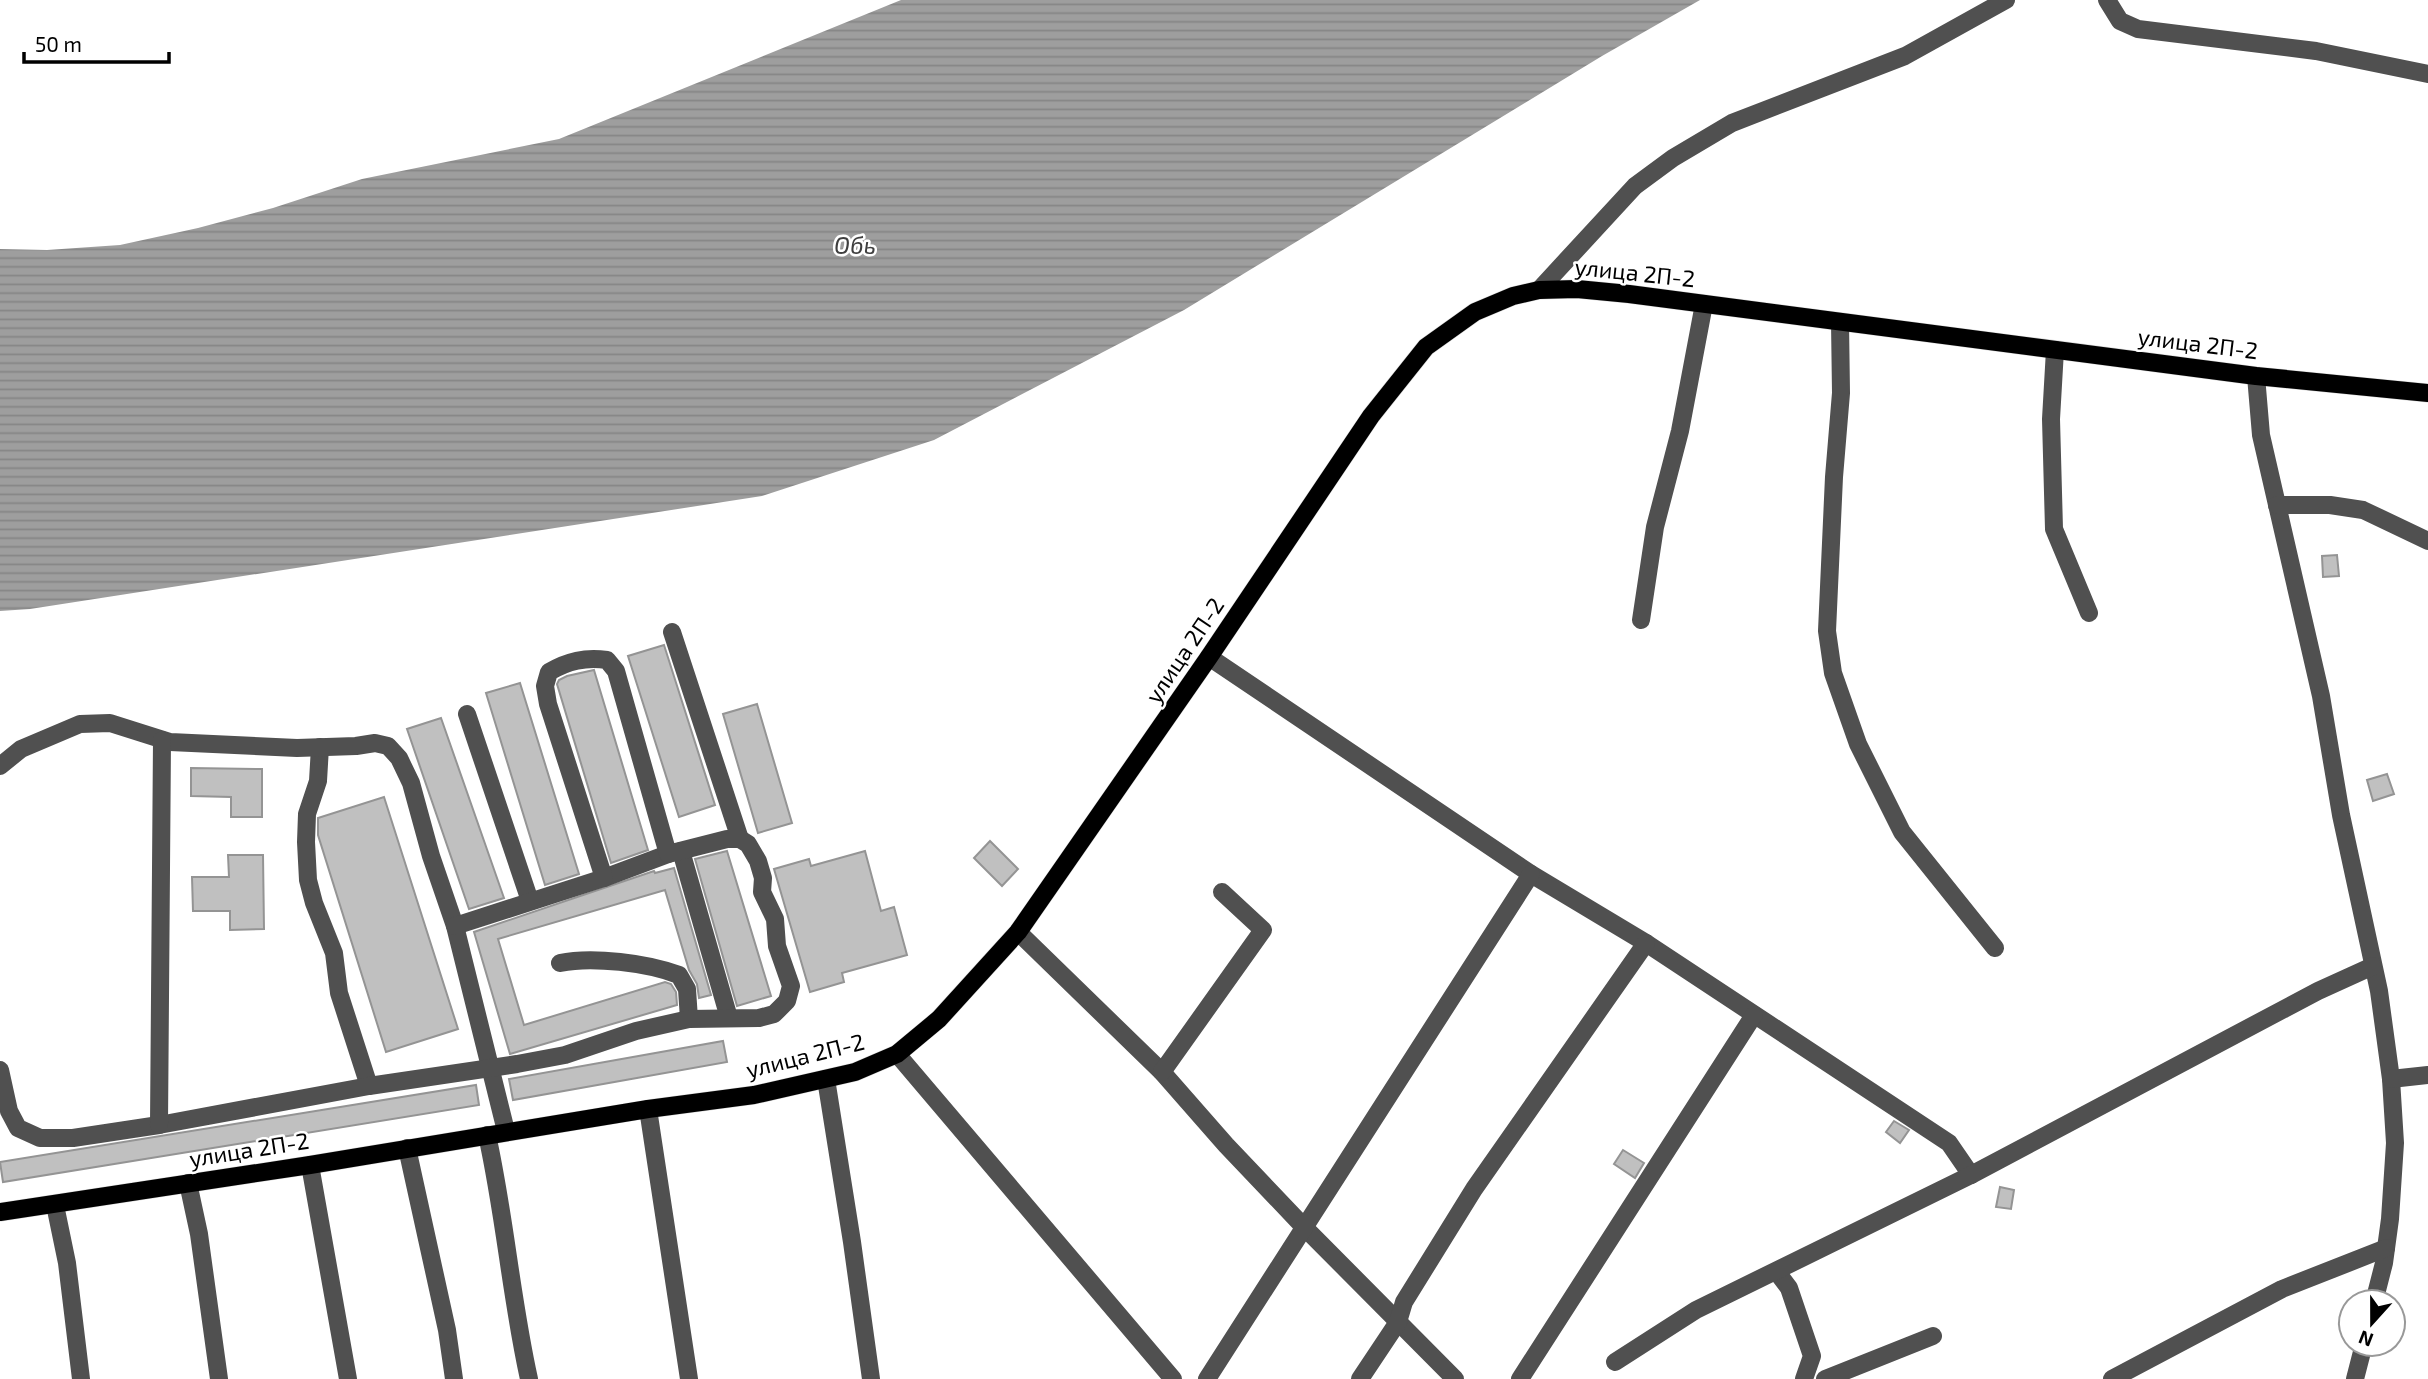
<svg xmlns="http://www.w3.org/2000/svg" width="2428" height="1379" font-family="'Exo 2',sans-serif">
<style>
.water{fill:url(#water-rules)}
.building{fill:#c0c0c0;stroke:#949494;stroke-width:2}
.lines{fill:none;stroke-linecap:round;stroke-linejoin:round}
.major-casing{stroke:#dbdbdb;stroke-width:19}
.minor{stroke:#505050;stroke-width:18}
.major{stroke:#000;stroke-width:18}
.labels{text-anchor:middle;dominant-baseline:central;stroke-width:5;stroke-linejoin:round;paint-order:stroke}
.street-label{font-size:23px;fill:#000;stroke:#fff}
.water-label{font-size:24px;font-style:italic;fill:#3f3f3f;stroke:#fff}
</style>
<defs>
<pattern id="water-rules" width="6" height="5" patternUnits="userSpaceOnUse" patternTransform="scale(1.75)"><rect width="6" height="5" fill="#9e9e9e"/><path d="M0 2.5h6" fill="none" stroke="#868686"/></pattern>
</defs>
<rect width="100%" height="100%" fill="#fff"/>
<path class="water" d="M901,0H1700L1602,56L1184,310L934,440L762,496L30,609L0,611V249L47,250L120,245L198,228L273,208L362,179L559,139Z"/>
<g class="building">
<path d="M2337,555L2339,576L2323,577L2322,556Z"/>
<path d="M664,645L715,805L679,817L628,656Z"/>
<path d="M594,670L648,850L611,863L557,684L559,680L567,676Z"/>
<path d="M520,683L579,874L545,885L486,693Z"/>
<path d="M757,704L792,823L758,833L723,714Z"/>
<path d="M441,718L504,898L469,909L407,729Z"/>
<path d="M191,768L262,769V817H231V797L191,796Z"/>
<path d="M2387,774L2394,794L2373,801L2367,780Z"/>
<path d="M384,797L458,1029L386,1052L318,835V818Z"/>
<path d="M990,841L1018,869L1002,886L974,858Z"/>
<path d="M727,851L771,996L737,1006L695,859Z"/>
<path d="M865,851L881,911L894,907L907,955L842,973L844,982L810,992L774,869L809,859L811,866Z"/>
<path d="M228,855H263L264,929L230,930V911H193L192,877H229Z"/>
<path d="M674,868L711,995L699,998L697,984L689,970L665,890L498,939L524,1025L665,982L671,984L676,992L677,1005L510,1054L474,932L654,871L655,873Z"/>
<path d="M723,1041L727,1062L513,1100L509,1079Z"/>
<path d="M476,1085L479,1105L3,1182L0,1162Z"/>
<path d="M1894,1121L1909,1130L1900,1143L1886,1132Z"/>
<path d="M1623,1150L1644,1163L1635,1178L1614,1164Z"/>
<path d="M2000,1187L2014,1190L2011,1209L1996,1207Z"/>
</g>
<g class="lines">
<g class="major-casing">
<path id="major" d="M0,1212L310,1165L648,1109L754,1095L855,1072L897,1054L939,1019L1018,932L1209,657L1371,416L1426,347L1475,312L1513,296L1539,290L1577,289L1629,294L2256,376L2428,393"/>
</g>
<g class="minor">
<path d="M2107,0L2120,21L2138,29L2316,51L2428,74"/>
<path d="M1539,290L1635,186L1673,158L1732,123L1905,56L2006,0"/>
<path d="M1840,322L1841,393L1834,477L1827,631L1833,673L1858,744L1902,832L1995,948"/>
<path d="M2055,350L2051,419L2054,529L2089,613"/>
<path d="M2256,376L2261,435L2321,696L2341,815L2379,991L2391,1079L2395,1143L2390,1219L2384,1263L2374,1302"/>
<path d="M2277,505H2330L2363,510L2428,541"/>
<path d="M1641,620L1655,527L1680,431L1704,304"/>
<path d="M672,632L740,839"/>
<path d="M1209,657L1531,874L1646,943L1949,1143L1971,1175"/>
<path d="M467,714L530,901"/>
<path d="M320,747L318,781L307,814L306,842L308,880L314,903L334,953L339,993L369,1086"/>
<path d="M0,766L21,749L80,724L110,723L170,742L297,748L356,746L375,743L388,746L399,758L411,783L431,856L455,926L506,1131"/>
<path d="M681,851L729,1018"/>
<path d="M604,878L668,854"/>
<path d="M1018,932L1162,1072L1226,1145L1303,1226L1455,1379"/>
<path d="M560,963C592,956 648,963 679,975L687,989L689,1019"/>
<path d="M897,1054L1173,1379"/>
<path d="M0,1070L9,1111L18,1128L40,1138H73L159,1125L369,1086L517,1064L565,1055L636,1031L689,1019L759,1018L774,1014L787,1001L791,986L777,946L775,919L762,892L763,878L758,861L748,844L740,839H727L668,854L616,671L607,660C585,657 568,661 549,672L545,686L548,704L604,878L455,926"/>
<path d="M1162,1072L1263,930L1222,892"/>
<path d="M826,1079L852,1242L871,1379"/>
<path d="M2391,1079L2428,1075"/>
<path d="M648,1109L689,1379"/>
<path d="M159,1125L162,740"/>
<path d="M487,1135C505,1216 511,1298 529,1379"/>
<path d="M407,1148L447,1330L454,1379"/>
<path d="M310,1165L348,1379"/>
<path d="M188,1183L199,1234L219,1379"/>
<path d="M55,1205L67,1263L81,1379"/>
<path d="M1777,1272L1789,1288L1812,1356L1804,1379"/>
<path d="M1615,1362L1696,1310L1971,1175L2318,991L2373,966"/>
<path d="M1207,1379L1531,874"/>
<path d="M1360,1379L1398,1322L1404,1302L1474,1189L1646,943"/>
<path d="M1520,1379L1754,1015"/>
<path d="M1825,1379L1933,1336"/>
<path d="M2112,1379L2282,1289L2386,1248"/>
<path d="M2355,1379L2364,1344"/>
</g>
<use href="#major" class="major"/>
</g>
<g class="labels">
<g class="street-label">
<text transform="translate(1635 272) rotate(6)">улица 2П-2</text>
<text transform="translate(2198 343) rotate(7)">улица 2П-2</text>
<text transform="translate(1184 650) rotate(-56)">улица 2П-2</text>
<text transform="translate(805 1055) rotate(-14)">улица 2П-2</text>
<text transform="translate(249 1149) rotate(-9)">улица 2П-2</text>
</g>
<g class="water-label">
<text x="855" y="244">Обь</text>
</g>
</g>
<g transform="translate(2372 1323) rotate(201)"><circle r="33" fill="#ffffff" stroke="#999999" stroke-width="2"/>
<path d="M0-5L12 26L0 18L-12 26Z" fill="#000000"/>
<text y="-10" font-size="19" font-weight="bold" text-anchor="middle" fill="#000000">N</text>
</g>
<path d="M24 52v10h145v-10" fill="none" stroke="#000000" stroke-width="3.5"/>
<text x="35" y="52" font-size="21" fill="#000000" stroke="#ffffff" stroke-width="5" paint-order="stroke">50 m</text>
</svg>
